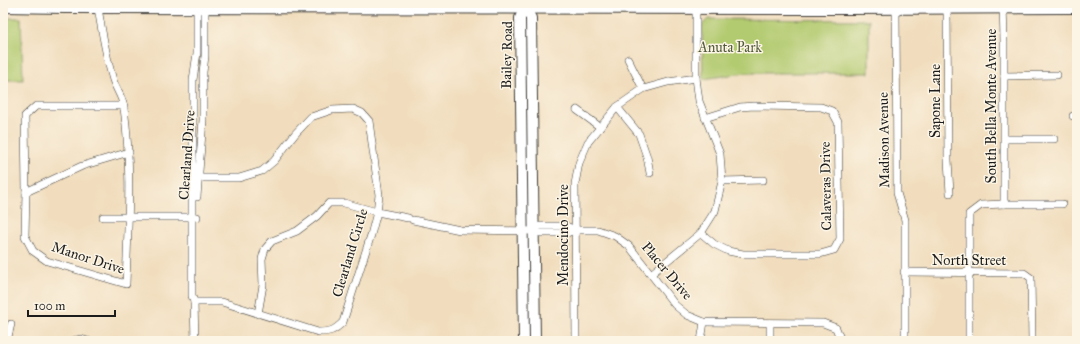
<svg xmlns="http://www.w3.org/2000/svg" width="1080" height="344" font-family="'IM FELL Great Primer',serif">
<style>
.green{fill:#b2ca6f;stroke:#677346}
.lines{fill:none;stroke-linecap:round;stroke-linejoin:round}
.minor-casing{stroke:#3c3934;stroke-width:8}
.secondary-casing{stroke:#3c3934;stroke-width:12}
.minor{stroke:#fff;stroke-width:7}
.secondary{stroke:#fff;stroke-width:10}
.labels{text-anchor:middle;dominant-baseline:central;stroke-width:3;stroke-linejoin:round;paint-order:stroke}
.park-label{font-size:14px;fill:#505939;stroke:#fcf5e5}
.street-label{font-size:14px;fill:#1c1c1c;stroke:#fcf5e5}
</style>
<rect width="100%" height="100%" fill="#fcf5e5"/>
<filter id="ink" filterUnits="userSpaceOnUse"><feTurbulence type="fractalNoise" baseFrequency=".025" numOctaves="2"/><feDisplacementMap in="SourceGraphic" scale="8" xChannelSelector="R" yChannelSelector="G"/><feConvolveMatrix kernelMatrix="1 2 1 2 8 2 1 2 1" color-interpolation-filters="sRGB"/></filter>
<filter id="wash" filterUnits="userSpaceOnUse"><feTurbulence type="fractalNoise" baseFrequency=".012" numOctaves="4" result="noise"/><feDisplacementMap in="SourceGraphic" scale="16" xChannelSelector="R" yChannelSelector="G"/><feGaussianBlur stdDeviation="0.9" result="paint"/><feColorMatrix in="noise" values="0 0 0 0 0 0 0 0 0 0 0 0 0 0 0 0 0 1.4 0 .05"/><feComposite in="paint" operator="in"/></filter>
<g filter="url(#wash)">
<rect width="100%" height="100%" fill="#f1ddbd"/>
<g class="green">
<path d="M3,18H21L23,80H3Z"/>
<path d="M708,19L869,20V73H745L703,79L702,25Z"/>
</g>
</g>
<g filter="url(#ink)">
<g class="lines">
<g class="minor-casing">
<g id="minor">
<path d="M1003,3L1004,42V204"/>
<path d="M98,8C102,32 106,57 113,80C116,89 123,98 124,108C132,166 128,225 126,284L47,261L33,251L25,236L26,192L25,116L36,106H124"/>
<path d="M896,9L897,193L905,220V341"/>
<path d="M947,9L948,160L950,193"/>
<path d="M628,59L643,89"/>
<path d="M1004,76L1057,75"/>
<path d="M617,107L639,134L647,157L650,173"/>
<path d="M577,110L600,127"/>
<path d="M1073,116H1077"/>
<path d="M1005,139H1054"/>
<path d="M193,178H239L262,171L274,161L295,134L311,117L332,110L353,109L362,113L369,121L379,195L377,212L371,235L343,322C334,331 330,332 318,332L222,302H194"/>
<path d="M722,181L763,180"/>
<path d="M26,192L82,166L129,152"/>
<path d="M197,197L203,120V72L205,56V8"/>
<path d="M103,217H197"/>
<path d="M413,220L460,230L533,231L540,233H567L575,230H598L615,236L629,246L675,305L687,315L704,322L823,323L836,328L841,341"/>
<path d="M533,231L540,226H566L575,230"/>
<path d="M701,233L714,244L728,251L743,254H820L834,250L840,239L838,122L832,111L821,107L754,106L740,107L705,118"/>
<path d="M904,272L1024,273L1031,278L1032,341"/>
<path d="M651,274L701,233L715,211L722,181L720,154L699,101L696,78V3"/>
<path d="M258,314L263,285L262,259L265,249L272,241L297,231L317,216L329,203H344L377,212L408,218"/>
<path d="M7,341L11,324"/>
<path d="M73,341L81,339L88,341"/>
<path d="M195,341L194,302L192,296V194L193,178V80L197,53V8"/>
<path d="M576,341L575,184L579,163L588,142L617,107L643,89L668,82L696,78"/>
<path d="M701,341L704,322"/>
<path d="M770,341V323"/>
<path d="M969,341V214L981,205L1004,204H1062"/>
</g>
</g>
<g class="secondary-casing">
<g id="secondary">
<path d="M3,7L65,8L844,9L1077,8"/>
<path d="M525,8L531,18L535,341"/>
<path d="M524,341L520,18L525,8"/>
</g>
</g>
<use href="#minor" class="minor"/>
<use href="#secondary" class="secondary"/>
</g>
</g>
<g class="labels">
<g class="park-label">
<text x="730" y="47">Anuta Park</text>
</g>
<g class="street-label">
<text transform="translate(507 55) rotate(-89)">Bailey Road</text>
<text transform="translate(935 101) rotate(-90)">Sapone Lane</text>
<text transform="translate(991 106) rotate(-90)">South Bella Monte Avenue</text>
<text transform="translate(884 140) rotate(-91)">Madison Avenue</text>
<text transform="translate(187 155) rotate(-86)">Clearland Drive</text>
<text transform="translate(826 186) rotate(-91)">Calaveras Drive</text>
<text transform="translate(563 235) rotate(-90)">Mendocino Drive</text>
<text transform="translate(350 253) rotate(-73)">Clearland Circle</text>
<text transform="translate(88 258) rotate(18)">Manor Drive</text>
<text x="969" y="260">North Street</text>
<text transform="translate(667 271) rotate(50)">Placer Drive</text>
</g>
</g>
<rect width="1080" height="344" fill="none" stroke="#fcf5e5" stroke-width="16"/>
<path d="M28 310v6h87v-6" fill="none" stroke="#1c1c1c" stroke-width="2"/>
<text x="34" y="310" font-size="12" fill="#1c1c1c" stroke="#fcf5e5" stroke-width="3" paint-order="stroke">100 m</text>
</svg>
